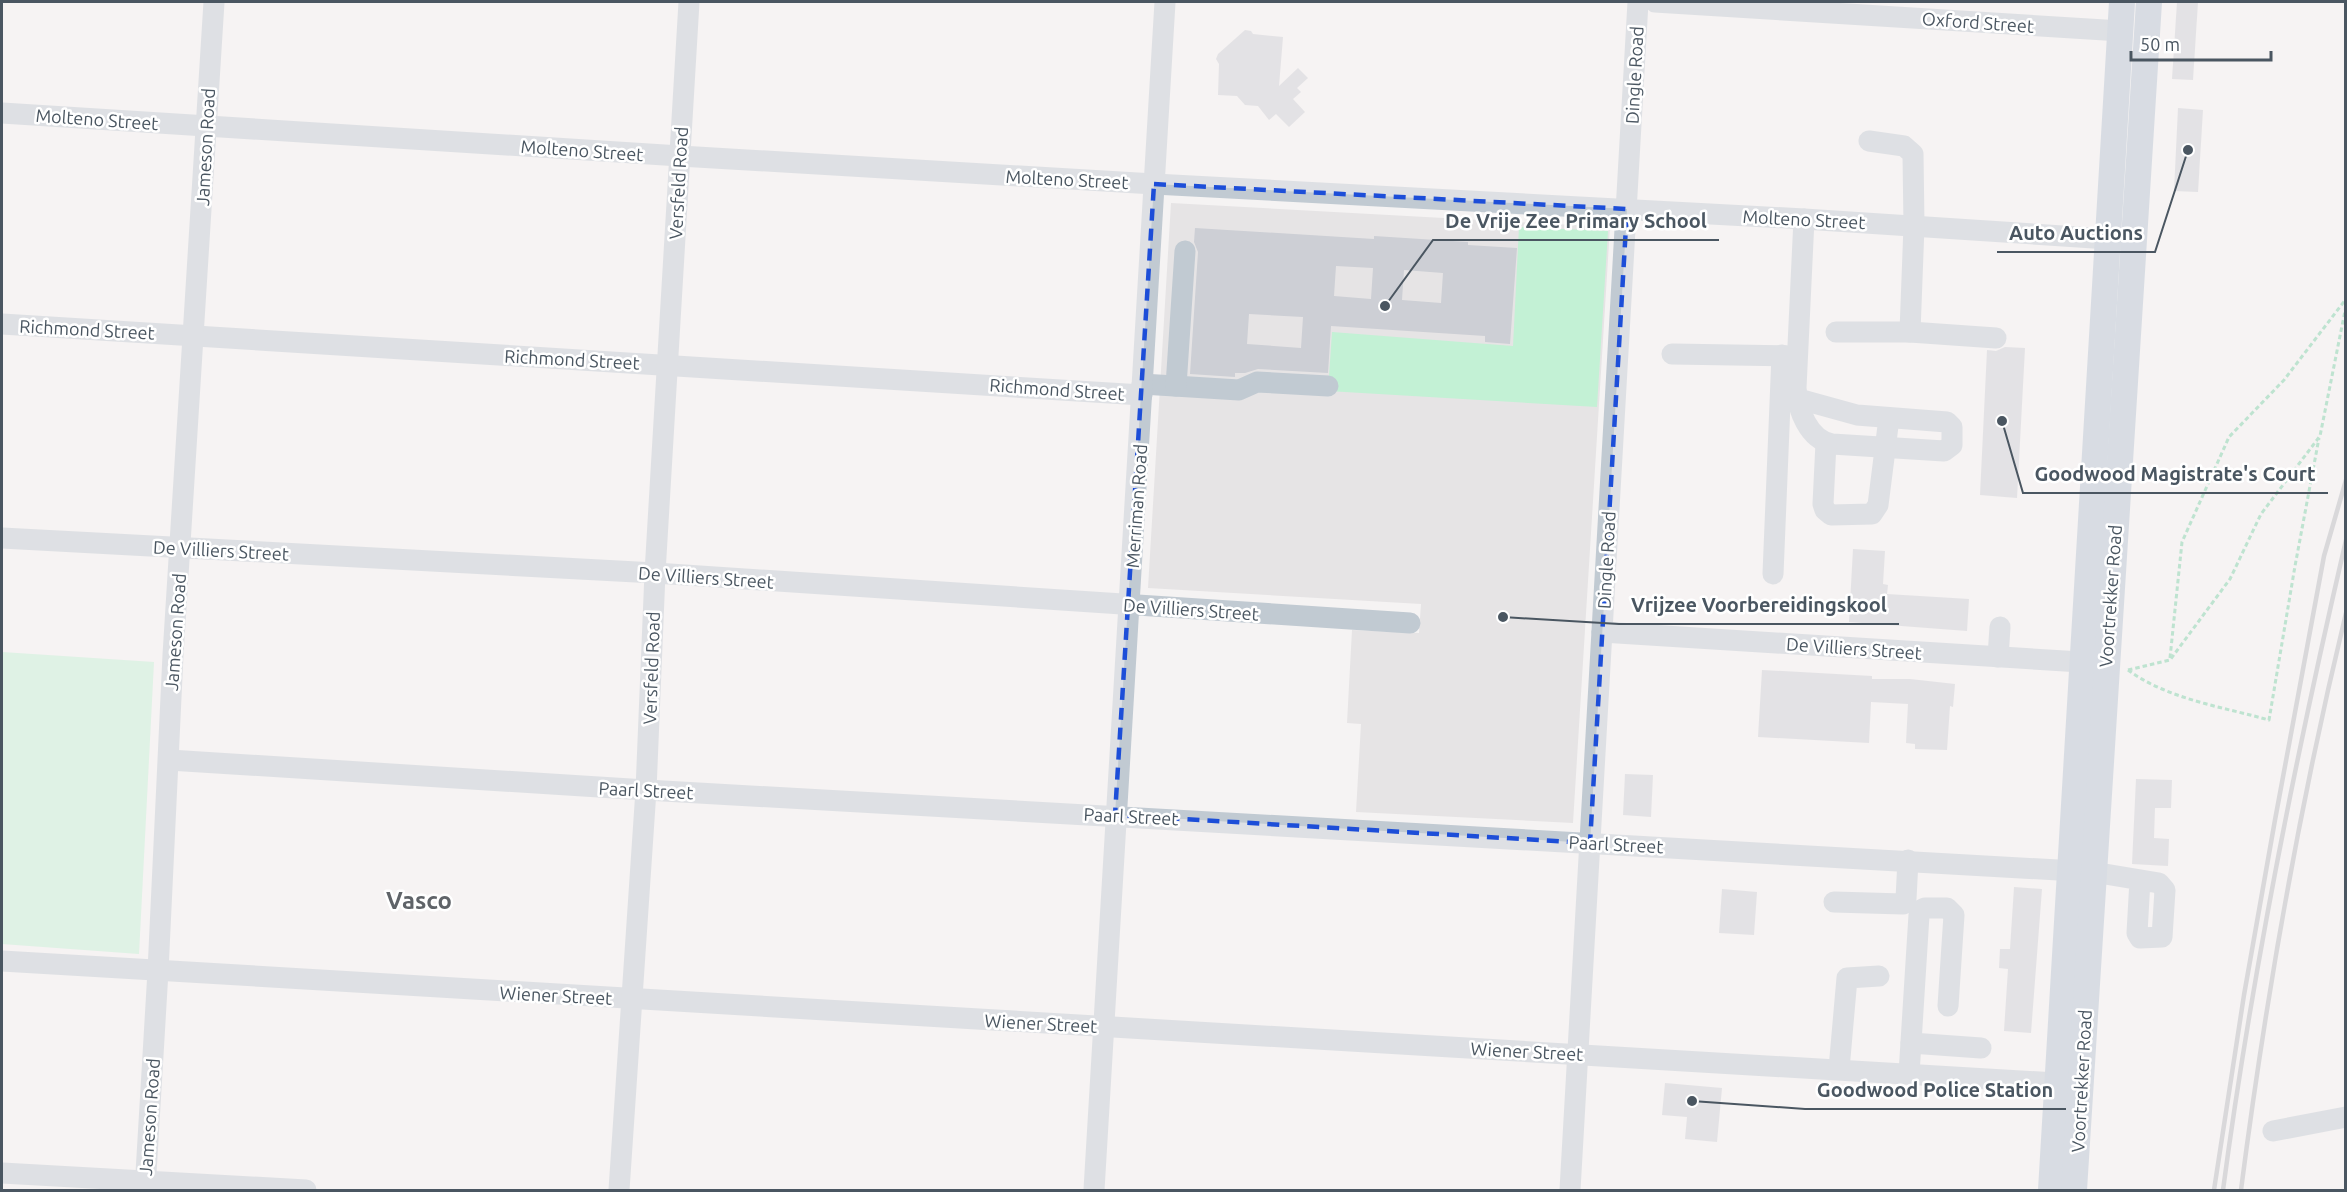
<svg xmlns="http://www.w3.org/2000/svg" width="2347" height="1192" font-family="Ubuntu,sans-serif">
<style>
.education{fill:#e6e4e5}
.green{fill:#c3f1d5}
.building{fill:#cdcfd5;fill-rule:evenodd}
.lines{fill:none;stroke-linecap:round;stroke-linejoin:round}
.path{stroke:#7ad0a6;stroke-width:3;stroke-dasharray:4.5 3;stroke-linecap:butt}
.minor{stroke:#c1cad2;stroke-width:21}
.major{stroke:#b3c2d1;stroke-width:26}
.rail{stroke:#b5b8bd;stroke-width:4.5}
.marked{fill:none;stroke:#1d4ed8;stroke-width:4.5;stroke-dasharray:12 8;stroke-linejoin:round}
.labels{text-anchor:middle;dominant-baseline:central;stroke-width:5;stroke-linejoin:round;paint-order:stroke}
.street-label{font-size:18px;fill:#4a5661;stroke:#fff}
.district-label{font-size:24px;font-weight:bold;fill:#5f6368;stroke:#fff}
.leader{fill:none;stroke:#4a5661;stroke-width:2}
.callout-dot{fill:#4a5661;stroke:#fff;stroke-width:2}
.callout-label{font-size:20px;text-anchor:middle;font-weight:bold;fill:#4a5661;stroke:#fff;stroke-width:5;stroke-linejoin:round;paint-order:stroke}
</style>
<rect width="100%" height="100%" fill="#f5f3f3"/>
<path class="education" d="M1171,203L1610,227L1573,823L1356,812L1361,724L1347,723L1352,630L1419,633L1421,604L1148,588Z"/>
<g class="green">
<path d="M1519,227L1608,231L1597,407L1328,391L1332,332L1513,346Z"/>
<path d="M2,652L154,662L139,954L2,944Z"/>
</g>
<g class="building">
<path d="M2177,2H2198L2193,80L2172,79Z"/>
<path d="M1245,30L1251,31L1253,34L1283,37L1279,86L1298,68L1308,78L1297,88L1301,92L1293,99L1305,112L1289,127L1276,114L1269,120L1258,106L1245,105L1237,96L1218,95L1219,64L1216,59L1218,54Z"/>
<path d="M2178,108L2203,110L2198,192L2174,191Z"/>
<path d="M1195,228L1374,239V236L1468,242V245L1517,248L1510,344L1485,342V336L1331,326L1328,373L1258,369L1245,373H1235V377L1190,374L1198,252L1194,242ZM1336,266L1373,268L1371,299L1334,296ZM1404,270L1443,273L1441,303L1402,300ZM1249,314L1303,317L1301,348L1247,344Z"/>
<path d="M2005,347L2025,348L2017,498L1980,495L1987,350L1996,351Z"/>
<path d="M1853,549L1885,551L1883,584L1888,585L1887,594L1969,599L1967,631L1849,622Z"/>
<path d="M1762,670L1872,676V679H1910L1955,684L1953,707L1950,706L1947,750L1915,749V744L1906,743L1908,704L1871,702L1869,743L1758,737Z"/>
<path d="M1625,774L1653,775L1651,817L1623,815Z"/>
<path d="M2136,779L2172,780L2171,808H2155L2154,838L2169,839L2168,866L2132,864Z"/>
<path d="M2014,887L2042,889L2031,1033L2004,1031L2008,969L1999,968L2000,949H2010Z"/>
<path d="M1722,889L1757,892L1754,935L1719,933Z"/>
<path d="M1665,1083L1722,1088L1717,1142L1685,1139L1687,1117L1662,1115Z"/>
</g>
<g class="lines">
<g class="path">
<path d="M2170,658L2182,542L2229,437L2284,380L2346,299"/>
<path d="M2128,670L2170,660L2230,579L2261,514L2320,436L2346,306"/>
<path d="M2128,670C2167,699 2223,707 2269,720L2295,566L2319,438"/>
</g>
<g class="minor">
<path d="M1655,2L2121,31"/>
<path d="M2,113L680,156L1154,184L1804,219L2124,240"/>
<path d="M2,324L1142,395"/>
<path d="M1836,332H1910L1914,226L1913,154L1904,146L1869,141"/>
<path d="M1910,332L1996,338"/>
<path d="M1672,354L1794,356"/>
<path d="M1142,384L1239,390L1257,382L1328,386"/>
<path d="M1176,386L1185,251"/>
<path d="M1799,399L1857,415L1947,422L1952,427V445L1944,451L1832,444C1808,439 1798,410 1796,388L1804,219"/>
<path d="M1826,443L1823,504L1825,510L1831,515L1872,514L1878,505L1889,418"/>
<path d="M2,538L655,573L1410,623"/>
<path d="M1773,574L1782,355"/>
<path d="M1602,632L2097,663"/>
<path d="M1998,657L2000,627"/>
<path d="M169,760L646,790L2093,872L2159,883L2165,890L2162,937L2140,938L2137,933L2140,880"/>
<path d="M1834,902L1903,904L1906,899L1908,860"/>
<path d="M2,961L2072,1084"/>
<path d="M1911,1043L1981,1048"/>
<path d="M1839,1069L1847,978L1879,976"/>
<path d="M1909,1074L1919,915L1921,910L1925,908H1947L1954,915L1948,1006"/>
<path d="M2273,1131L2346,1117"/>
<path d="M2,1173L306,1190"/>
<path d="M145,1190L158,971L173,655L214,2"/>
<path d="M619,1190L646,790L655,573L689,2"/>
<path d="M1094,1190L1165,2"/>
<path d="M1570,1190L1638,2"/>
</g>
<g class="major">
<path d="M2051,1190L2122,2"/>
<path d="M2074,1190L2149,2"/>
</g>
<g class="rail">
<path d="M2214,1190L2244,995L2275,820L2324,556L2346,480"/>
<path d="M2223,1190C2252,972 2296,755 2346,540"/>
<path d="M2241,1190C2266,996 2300,803 2346,613"/>
</g>
</g>
<path d="M0 0H2347V1192H0ZM1154,184L1627,209L1590,843L1115,815Z" fill="#f5f3f3" fill-opacity=".55" fill-rule="evenodd"/>
<path class="marked" d="M1154,184L1627,209L1590,843L1115,815Z"/>
<g class="labels">
<g class="street-label">
<text transform="translate(1978 22) rotate(4)">Oxford Street</text>
<text transform="translate(1634 75) rotate(-87)">Dingle Road</text>
<text transform="translate(97 119) rotate(4)">Molteno Street</text>
<text transform="translate(205 147) rotate(-87)">Jameson Road</text>
<text transform="translate(582 150) rotate(4)">Molteno Street</text>
<text transform="translate(1067 179) rotate(3)">Molteno Street</text>
<text transform="translate(678 183) rotate(-87)">Versfeld Road</text>
<text transform="translate(1804 219) rotate(3)">Molteno Street</text>
<text transform="translate(87 329) rotate(3)">Richmond Street</text>
<text transform="translate(572 359) rotate(3)">Richmond Street</text>
<text transform="translate(1057 389) rotate(4)">Richmond Street</text>
<text transform="translate(1136 506) rotate(-86)">Merriman Road</text>
<text transform="translate(221 550) rotate(3)">De Villiers Street</text>
<text transform="translate(1606 560) rotate(-87)">Dingle Road</text>
<text transform="translate(706 577) rotate(4)">De Villiers Street</text>
<text transform="translate(2110 596) rotate(-86)">Voortrekker Road</text>
<text transform="translate(1191 609) rotate(4)">De Villiers Street</text>
<text transform="translate(175 632) rotate(-86)">Jameson Road</text>
<text transform="translate(1854 648) rotate(4)">De Villiers Street</text>
<text transform="translate(651 668) rotate(-88)">Versfeld Road</text>
<text transform="translate(646 790) rotate(3)">Paarl Street</text>
<text transform="translate(1131 816) rotate(3)">Paarl Street</text>
<text transform="translate(1616 844) rotate(3)">Paarl Street</text>
<text transform="translate(556 995) rotate(3)">Wiener Street</text>
<text transform="translate(1041 1023) rotate(3)">Wiener Street</text>
<text transform="translate(1527 1051) rotate(3)">Wiener Street</text>
<text transform="translate(2081 1081) rotate(-87)">Voortrekker Road</text>
<text transform="translate(149 1117) rotate(-86)">Jameson Road</text>
</g>
<g class="district-label">
<text x="419" y="900">Vasco</text>
</g>
</g>
<path class="leader" d="M1385 306L1433 240H1719M2188 150L2155 252H1997M2002 421L2023 493H2328M1503 617L1619 624H1899M1692 1101L1805 1109H2066"/>
<g class="callout-dot">
<circle cx="1385" cy="306" r="6"/>
<circle cx="2188" cy="150" r="6"/>
<circle cx="2002" cy="421" r="6"/>
<circle cx="1503" cy="617" r="6"/>
<circle cx="1692" cy="1101" r="6"/>
</g>
<g class="callout-label">
<text x="1576" y="228">De Vrije Zee Primary School</text>
<text x="2076" y="240">Auto Auctions</text>
<text x="2175" y="481">Goodwood Magistrate's Court</text>
<text x="1759" y="612">Vrijzee Voorbereidingskool</text>
<text x="1935" y="1097">Goodwood Police Station</text>
</g>
<rect width="2347" height="1192" fill="none" stroke="#4a5661" stroke-width="6"/>
<path d="M2131 51v9h140v-9" fill="none" stroke="#4a5661" stroke-width="3"/>
<text x="2140" y="51" font-size="18" fill="#4a5661" stroke="#ffffff" stroke-width="4.5" paint-order="stroke">50 m</text>
</svg>
